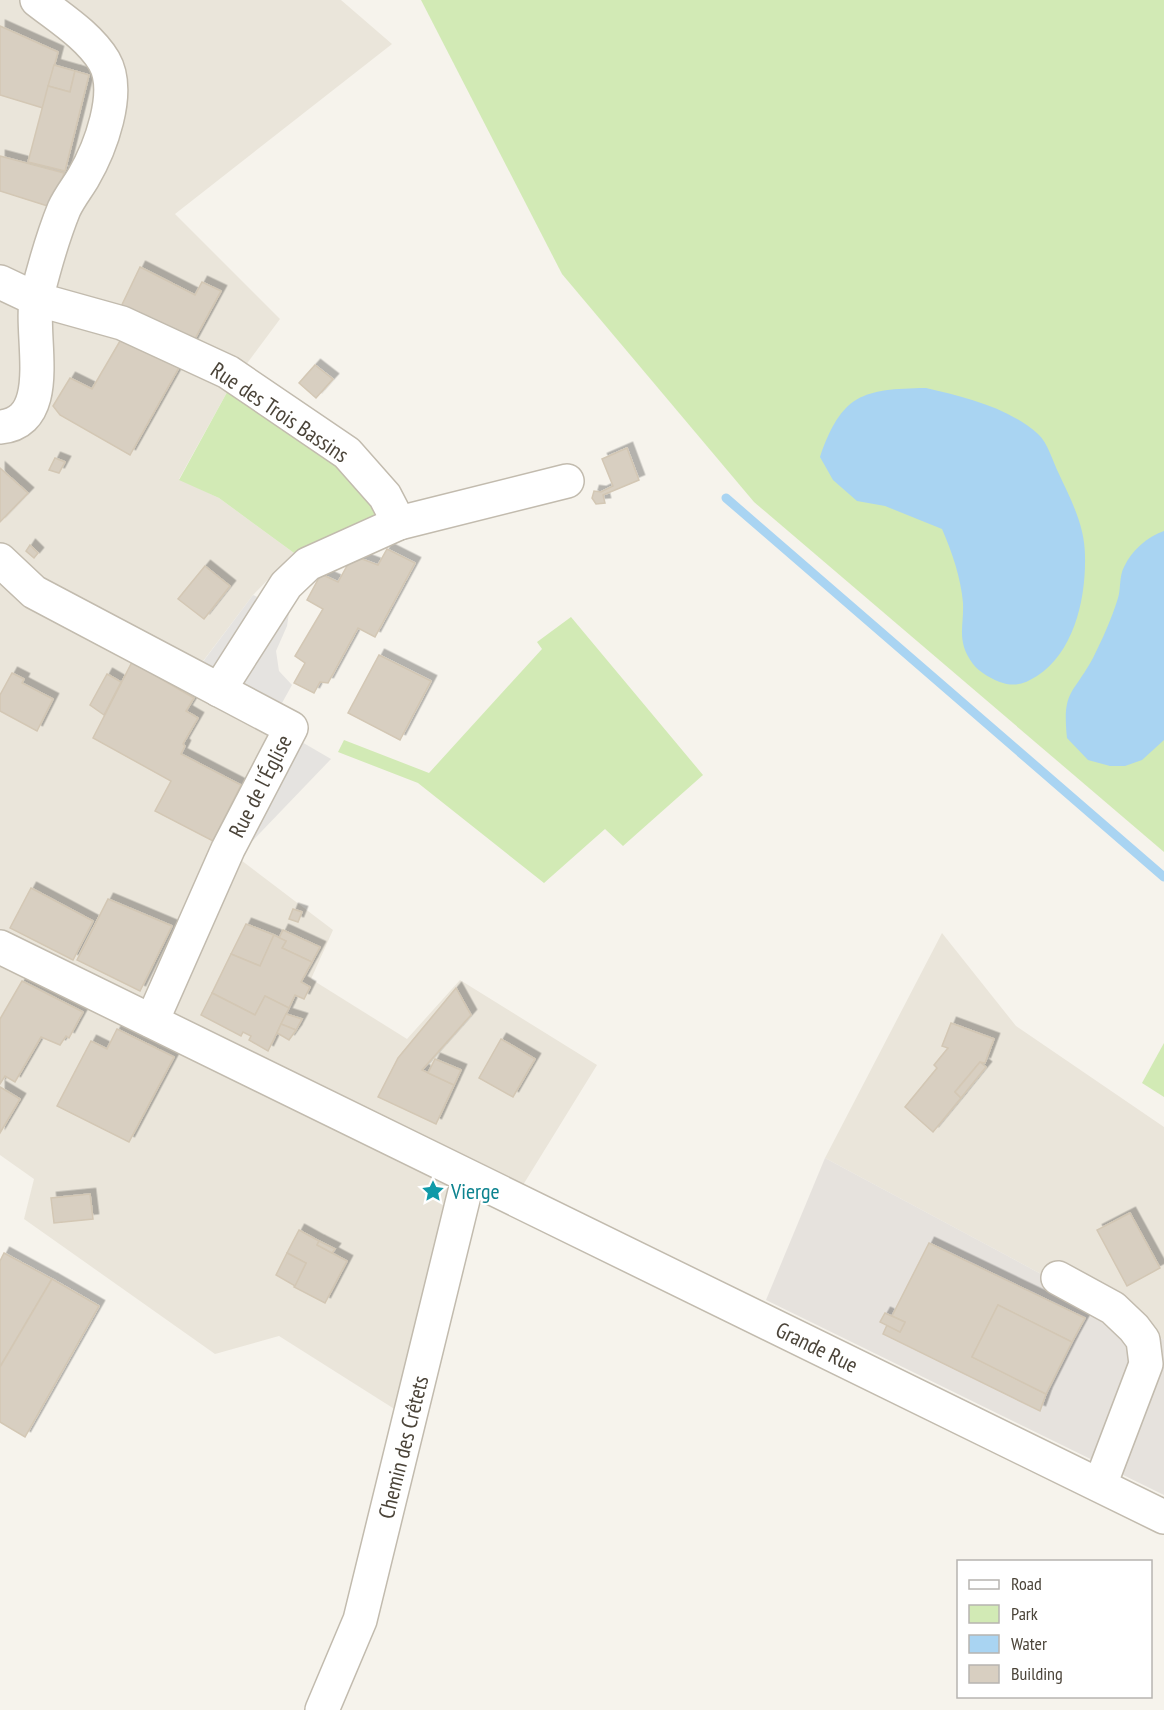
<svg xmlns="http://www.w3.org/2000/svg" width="1164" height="1710" font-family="'PT Sans Narrow',sans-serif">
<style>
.residential{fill:#eae5da}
.industrial{fill:#e6e2dd}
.green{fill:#d2eab5}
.parking{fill:#e5e3e0}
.water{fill:#a9d4f2}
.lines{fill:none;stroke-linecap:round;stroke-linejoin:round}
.stream{stroke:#a9d4f2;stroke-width:9}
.building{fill:#d8cfc1;stroke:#d3c7b4;stroke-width:1.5;filter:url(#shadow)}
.minor-casing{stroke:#c2bbae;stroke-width:36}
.minor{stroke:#fff;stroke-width:33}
.labels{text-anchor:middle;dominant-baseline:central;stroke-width:4.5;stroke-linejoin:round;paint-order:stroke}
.street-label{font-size:22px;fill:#4b4439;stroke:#fff}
.culture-label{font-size:22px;fill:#0d838f;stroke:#fff;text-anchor:start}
</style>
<defs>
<filter id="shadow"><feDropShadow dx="5.5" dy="-5.5" stdDeviation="0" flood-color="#0004"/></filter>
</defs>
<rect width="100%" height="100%" fill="#f6f3ec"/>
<g class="residential">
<path d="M0,0H341L392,44L175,214L280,319L231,385L179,479L219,498L294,553L253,595L185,685L273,739L237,857L333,930L311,979L407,1039L460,980L597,1065L523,1185L482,1167L396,1410L279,1336L215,1354L24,1219L34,1179L0,1155Z"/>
<path d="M942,933L1016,1026L1164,1127V1340L825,1158Z"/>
</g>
<path class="industrial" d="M825,1158L1164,1340V1495L766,1300Z"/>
<g class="green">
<path d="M421,0H1164V852L754,502L562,274Z"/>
<path d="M231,385L288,419L377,505L375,516L304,553H294L219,498L179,480Z"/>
<path d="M571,617L703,775L623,846L605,829L544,883L418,783L338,752L344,740L429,773L542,649L537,642Z"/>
<path d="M1164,1043V1097L1142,1083Z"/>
</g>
<g class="parking">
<path d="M253,595L274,604L290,606L287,626L276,651L279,671L292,685L282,703L229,676L199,667Z"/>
<path d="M288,734L331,759L237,857Z"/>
</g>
<g class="water">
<path d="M926,388C964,397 1008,407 1038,434C1048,443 1053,462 1059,474C1071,500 1085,526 1085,556C1086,599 1074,652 1037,676C1026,683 1016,687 1003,683C993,680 979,672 973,664C956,641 964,627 963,603C961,578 952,552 942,529L885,506L857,501L833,480L820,457C842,394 862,389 926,388Z"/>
<path d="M1164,531V740L1142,760L1125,766H1110L1088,760L1067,738C1062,690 1073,695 1093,658C1102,640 1112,618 1118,598C1121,589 1119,576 1124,567C1132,550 1147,537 1164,531Z"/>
</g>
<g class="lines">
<path class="stream" d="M726,498L1164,877"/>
</g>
<g class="building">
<path d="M0,26L58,52L43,108L0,95Z"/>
<path d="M54,65L75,71L70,92L48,86Z"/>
<path d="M75,71L89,75L65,171L28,162L48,86L70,92Z"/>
<path d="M0,156L64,173L54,208L0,191Z"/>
<path d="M140,267L195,295L202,282L221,291L191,346L119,311Z"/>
<path d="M120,341L181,364L130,455L60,415L53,406L70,378L92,389Z"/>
<path d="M315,365L333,379L316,398L299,383Z"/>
<path d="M627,448L639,480L603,495L605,503L596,504L592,498L594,491L601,492L613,486L602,459Z"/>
<path d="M55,458L65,462L59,473L49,470Z"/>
<path d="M0,468L28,493L0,522Z"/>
<path d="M30,545L38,553L34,558L26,551Z"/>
<path d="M387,549L415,563L375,637L358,628L328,683L320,682L314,693L294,683L305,663L295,656L323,609L307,600L321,574L338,582L348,564L362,559L378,565Z"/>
<path d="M205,566L230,586L204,619L178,599Z"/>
<path d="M379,655L431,681L400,740L348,713Z"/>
<path d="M132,662L194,698L186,711L198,718L183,744L185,746L181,754L241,785L213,841L155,811L171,781L93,738Z"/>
<path d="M12,673L24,679L22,683L53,699L37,731L0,711V695Z"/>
<path d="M107,674L121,682L104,715L90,705Z"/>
<path d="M31,888L93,921L73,960L10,928Z"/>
<path d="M108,899L172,926L140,991L77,960Z"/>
<path d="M293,909L302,912L298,922L289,919Z"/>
<path d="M246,924L274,935L260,966L231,954Z"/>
<path d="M283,930L320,947L312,962L282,948L286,941L279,938Z"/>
<path d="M274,935L286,941L282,948L312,962L301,982L310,987L304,999L295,995L289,1008L265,996L255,1015L212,993L231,954L260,966Z"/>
<path d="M22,981L83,1012L69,1038L66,1036L60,1045L41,1037L15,1082L5,1076L0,1084V1019Z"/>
<path d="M456,988L471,1015L422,1070L454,1085L436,1124L378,1097L398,1058Z"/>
<path d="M212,993L255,1015L265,996L289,1008L268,1051L249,1040L251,1036L243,1032L241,1036L201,1015Z"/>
<path d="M286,1014L302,1019L296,1030L281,1024Z"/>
<path d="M951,1023L994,1039L985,1063L980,1062L955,1092L961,1098L933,1132L905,1107L937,1068L934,1065L948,1048L942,1046Z"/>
<path d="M281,1024L296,1030L289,1040L277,1033Z"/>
<path d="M117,1029L174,1057L129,1142L57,1106L91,1041L107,1049Z"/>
<path d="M501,1039L535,1059L513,1097L479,1078Z"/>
<path d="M435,1059L461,1070L454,1085L428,1073Z"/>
<path d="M980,1062L986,1067L961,1098L955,1092Z"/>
<path d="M0,1087L20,1099L0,1133Z"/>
<path d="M90,1194L93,1219L54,1223L51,1198Z"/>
<path d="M1130,1213L1160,1268L1127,1286L1097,1230Z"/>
<path d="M299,1230L319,1241L317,1245L347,1261L325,1303L294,1287L306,1263L287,1253Z"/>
<path d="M319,1241L335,1249L332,1253L317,1245Z"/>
<path d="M929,1243L1085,1318L1072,1342L998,1305L972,1357L1046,1394L1040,1411L883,1334L887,1325L900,1332L905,1322L892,1316Z"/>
<path d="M4,1253L52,1279L0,1367V1261Z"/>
<path d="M287,1253L306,1263L295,1286L276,1275Z"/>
<path d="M52,1279L99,1306L25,1437L0,1422V1367Z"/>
<path d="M998,1305L1072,1342L1046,1394L972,1357Z"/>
<path d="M885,1313L905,1322L900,1332L880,1322Z"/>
</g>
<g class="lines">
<g class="minor-casing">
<g id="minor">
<path d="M0,282L36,299L122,323L228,372L347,453L385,496L399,523"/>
<path d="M0,427C58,422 28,333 37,296C44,268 53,236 64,209C69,198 77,188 83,178C100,149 122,92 104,61C89,36 60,18 37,0"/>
<path d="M0,560L34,592L291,728L228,849L152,1021"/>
<path d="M219,690L286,585L308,564L399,523L567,481"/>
<path d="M0,947L1164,1517"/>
<path d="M1058,1278L1113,1308L1134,1328L1143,1340L1146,1364L1100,1485"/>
<path d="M322,1710L360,1620L468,1179"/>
</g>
</g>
<use href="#minor" class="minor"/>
</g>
<defs>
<g id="sight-bare" transform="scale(1.8)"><path d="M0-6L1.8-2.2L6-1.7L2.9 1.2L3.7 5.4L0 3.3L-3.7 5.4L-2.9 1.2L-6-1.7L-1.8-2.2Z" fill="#0f9aa8" stroke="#fff" stroke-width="2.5" paint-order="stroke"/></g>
</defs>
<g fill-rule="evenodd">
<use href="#sight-bare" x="433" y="1191"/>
</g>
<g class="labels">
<g class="street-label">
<text transform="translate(280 412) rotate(34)">Rue des Trois Bassins</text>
<text transform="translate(260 786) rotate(-63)">Rue de l'Église</text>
<text transform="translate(817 1347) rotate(26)">Grande Rue</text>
<text transform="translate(403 1447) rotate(-76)">Chemin des Crêtets</text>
</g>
<g class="culture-label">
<text x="451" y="1191">Vierge</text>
</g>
</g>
<rect x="957" y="1560" width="195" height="138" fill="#ffffff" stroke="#b7b4b0" stroke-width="1.5"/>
<rect x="969" y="1580" width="30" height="9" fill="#ffffff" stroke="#b7b4b0" stroke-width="1.5"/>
<text x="1011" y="1590" font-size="18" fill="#4b4439">Road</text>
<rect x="969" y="1605" width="30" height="18" fill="#d2eab5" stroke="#b7b4b0" stroke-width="1.5"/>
<text x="1011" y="1620" font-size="18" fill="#4b4439">Park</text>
<rect x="969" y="1635" width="30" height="18" fill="#a9d4f2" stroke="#b7b4b0" stroke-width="1.5"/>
<text x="1011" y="1650" font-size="18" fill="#4b4439">Water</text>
<rect x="969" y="1665" width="30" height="18" fill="#d8cfc1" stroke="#b7b4b0" stroke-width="1.5"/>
<text x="1011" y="1680" font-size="18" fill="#4b4439">Building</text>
</svg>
